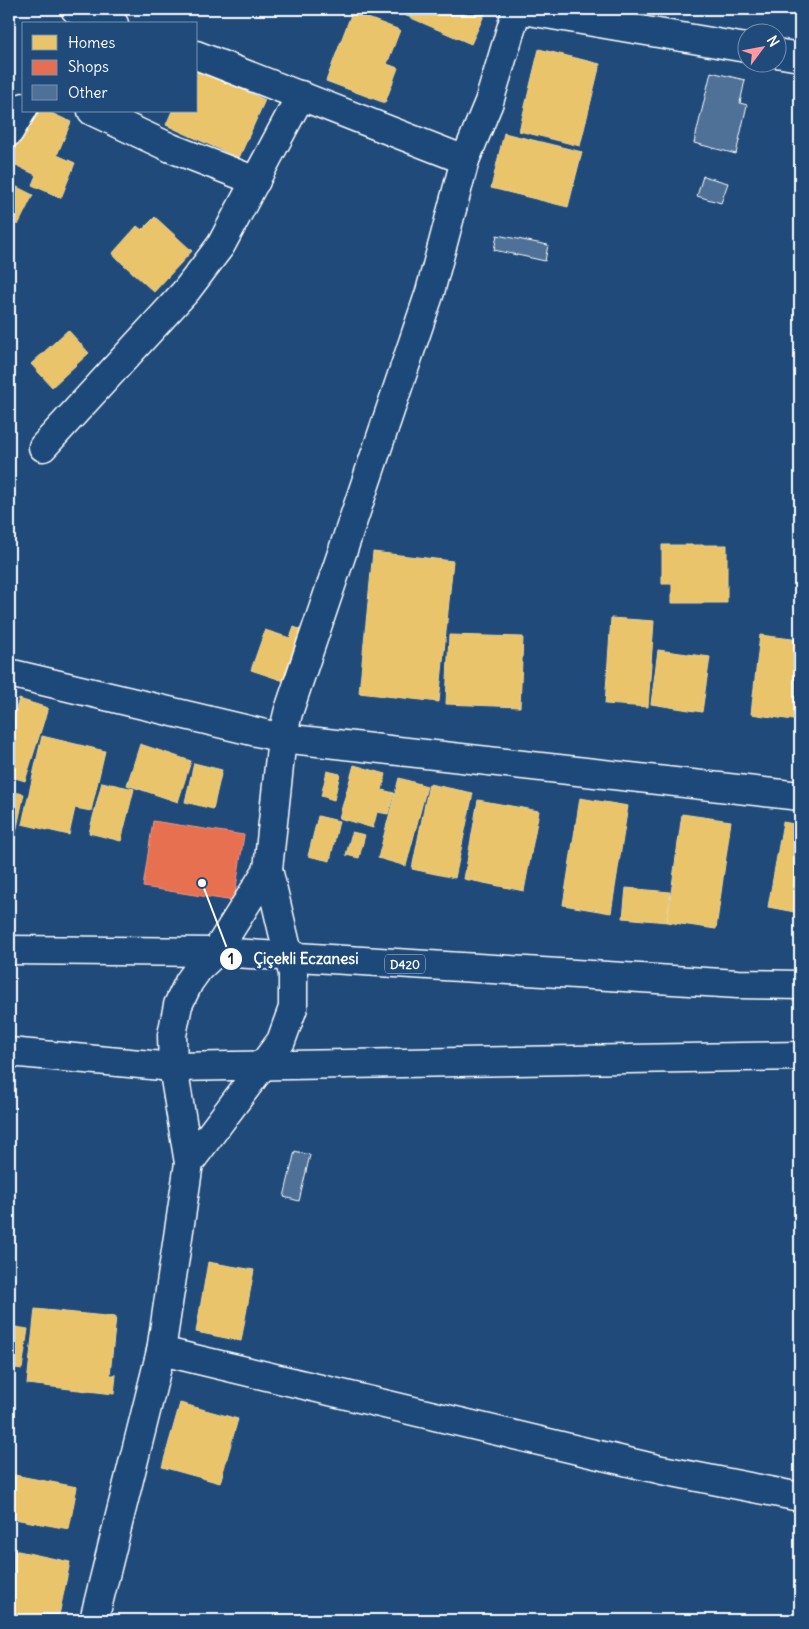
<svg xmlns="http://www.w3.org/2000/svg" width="809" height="1629" font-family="Delius,sans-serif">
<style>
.homes{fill:#e9c46a;stroke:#f0d697}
.shops{fill:#e76f51;stroke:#ee9a85}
.building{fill:#507197;stroke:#fff}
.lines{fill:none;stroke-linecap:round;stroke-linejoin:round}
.street-casing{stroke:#fff;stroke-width:31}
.secondary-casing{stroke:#fff;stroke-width:31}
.primary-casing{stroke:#fff;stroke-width:31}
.street{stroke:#1f4a7a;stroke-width:28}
.secondary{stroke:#1f4a7a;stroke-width:28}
.primary{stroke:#1f4a7a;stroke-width:28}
.labels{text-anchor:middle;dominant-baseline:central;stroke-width:5;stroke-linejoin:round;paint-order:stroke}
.shield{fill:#1f4a7a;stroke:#bcc9d7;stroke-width:1}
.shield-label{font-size:12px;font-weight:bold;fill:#fff}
.leader{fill:none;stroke:#fff;stroke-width:2}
.callout-dot{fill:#fff;stroke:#1f4a7a;stroke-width:2}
.mark-label{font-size:15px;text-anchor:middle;font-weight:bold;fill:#111}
.callout-label{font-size:15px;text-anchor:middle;font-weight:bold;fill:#fff;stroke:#1f4a7a;stroke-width:5;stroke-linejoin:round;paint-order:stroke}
</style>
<rect width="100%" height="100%" fill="#1f4a7a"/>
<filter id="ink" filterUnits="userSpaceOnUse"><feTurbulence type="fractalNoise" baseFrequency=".02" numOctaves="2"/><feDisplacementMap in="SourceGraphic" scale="10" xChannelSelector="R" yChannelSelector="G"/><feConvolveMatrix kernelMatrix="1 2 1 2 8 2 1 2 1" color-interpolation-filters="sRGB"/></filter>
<g filter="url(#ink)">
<g class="homes">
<path d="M405,9H487L471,44L402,14Z"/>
<path d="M352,12L400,30L387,64L398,68L385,103L326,81Z"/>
<path d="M539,49L600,64L580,146L519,131Z"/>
<path d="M196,68L265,100L239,158L166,125L172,111H196Z"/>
<path d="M25,111H47L71,122L57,155L75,163L61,198L32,185L36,175L9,162V149Z"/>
<path d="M504,133L582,152L568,207L491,188Z"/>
<path d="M9,183L33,195L18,225L9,220Z"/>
<path d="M155,217L192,251L154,292L112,254L137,226L142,230Z"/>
<path d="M68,330L89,353L52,387L31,364Z"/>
<path d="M662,545H727V603H672V584H662Z"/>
<path d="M373,552L453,561L439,702L359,693Z"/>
<path d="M611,618L654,621L648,707L605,704Z"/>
<path d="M294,627L313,634L296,685L251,670L265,630L290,638Z"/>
<path d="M449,635L523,637L520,707L446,704Z"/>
<path d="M760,635L800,640V721L751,714Z"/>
<path d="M658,650L710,657L702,712L651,704Z"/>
<path d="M19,699L48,708L25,781L9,776V731Z"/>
<path d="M42,736L105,751L91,811L75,808L69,835L22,824Z"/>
<path d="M140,744L191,761L178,802L127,785Z"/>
<path d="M194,763L222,770L213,809L185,802Z"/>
<path d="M354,765L386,774L382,790L394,793L388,814L377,812L373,828L339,818Z"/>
<path d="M327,771L340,774L334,800L321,796Z"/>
<path d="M399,778L427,786L406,866L378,858Z"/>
<path d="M102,782L134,789L121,841L89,833Z"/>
<path d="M429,784L473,793L455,878L412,869Z"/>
<path d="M9,791L24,794L13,847L9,846Z"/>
<path d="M580,798L628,806L611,913L563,905Z"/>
<path d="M478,800L539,811L524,891L464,879Z"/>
<path d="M682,814L731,821L716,929L667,922Z"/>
<path d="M318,816L339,821L330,861L308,856Z"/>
<path d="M783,822L800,825V913L768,907Z"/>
<path d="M352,832L365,835L359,858L346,855Z"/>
<path d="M626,888L670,892L667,922L623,918Z"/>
<path d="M208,1262L254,1270L241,1341L196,1332Z"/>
<path d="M35,1309L116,1317L110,1375H116L114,1394L27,1384Z"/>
<path d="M9,1326L28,1329L22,1369L9,1367Z"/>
<path d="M180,1403L238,1419L220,1483L162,1467Z"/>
<path d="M9,1474L77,1487L69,1529L9,1518Z"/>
<path d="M9,1549L70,1562L58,1620H9Z"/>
</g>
<path class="shops" d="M153,821L244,835L234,901L143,887Z"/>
<g class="building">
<path d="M711,72L745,80L740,103L747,105L736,154L694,143Z"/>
<path d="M703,176L728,183L721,203L697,196Z"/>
<path d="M497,235L548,245L545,261L494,250Z"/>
<path d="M295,1151L310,1155L299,1201L284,1197Z"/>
</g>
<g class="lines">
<g class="street-casing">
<g id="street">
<path d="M75,9L114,24"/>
<path d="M517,9L746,48"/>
<path d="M776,53L800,57"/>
<path d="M196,55L465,160"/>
<path d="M92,111L171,148L256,181"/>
<path d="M9,132L24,107"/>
<path d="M43,447L186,291L221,245L301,95"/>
<path d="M282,738L288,713L430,292L465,160L489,102L517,9"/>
<path d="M161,1351L662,1470L800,1497"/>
</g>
</g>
<g class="secondary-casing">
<g id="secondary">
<path d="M9,673L282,738L800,796"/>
<path d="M189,1163L281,1041L293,1008V974L268,869L282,738"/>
<path d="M94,1620L161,1351L189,1163L173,1067L172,1035L178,1005L189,982L199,968L216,952L268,869"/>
</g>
</g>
<g class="primary-casing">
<g id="primary">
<path d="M9,950L216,952L738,984L800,985"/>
<path d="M9,1052L173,1067L800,1056"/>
</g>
</g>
<use href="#street" class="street"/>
<use href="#secondary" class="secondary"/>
<use href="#primary" class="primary"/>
</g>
</g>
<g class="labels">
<rect class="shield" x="385" y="954.5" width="40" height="19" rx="4"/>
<g class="shield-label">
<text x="405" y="964">D420</text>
</g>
</g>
<path class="leader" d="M202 883L231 959"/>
<g class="callout-dot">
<circle cx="202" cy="883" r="5"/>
<circle cx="231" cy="959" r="12"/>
</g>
<g class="mark-label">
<text x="231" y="964">1</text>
</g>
<g class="callout-label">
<text x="306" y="964">Çiçekli Eczanesi</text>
</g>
<rect width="809" height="1629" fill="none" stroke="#1f4a7a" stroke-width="30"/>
<rect x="15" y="15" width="779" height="1599" fill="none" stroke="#fff" stroke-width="2" filter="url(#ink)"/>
<rect x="22" y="22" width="175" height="90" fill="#1f4a7a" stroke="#7992af"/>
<rect x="32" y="35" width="25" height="15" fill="#e9c46a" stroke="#7992af"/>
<text x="68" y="48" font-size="15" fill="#ffffff">Homes</text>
<rect x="32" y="60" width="25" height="15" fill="#e76f51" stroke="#7992af"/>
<text x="68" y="72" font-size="15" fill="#ffffff">Shops</text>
<rect x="32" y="85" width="25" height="15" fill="#507197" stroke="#7992af"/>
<text x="68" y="98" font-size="15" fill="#ffffff">Other</text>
<g transform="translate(762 48) rotate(58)"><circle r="24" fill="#1f4a7a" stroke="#7992af"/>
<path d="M0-4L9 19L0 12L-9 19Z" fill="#ff9aa2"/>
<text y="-8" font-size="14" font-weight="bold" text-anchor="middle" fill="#ffffff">N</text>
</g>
</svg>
